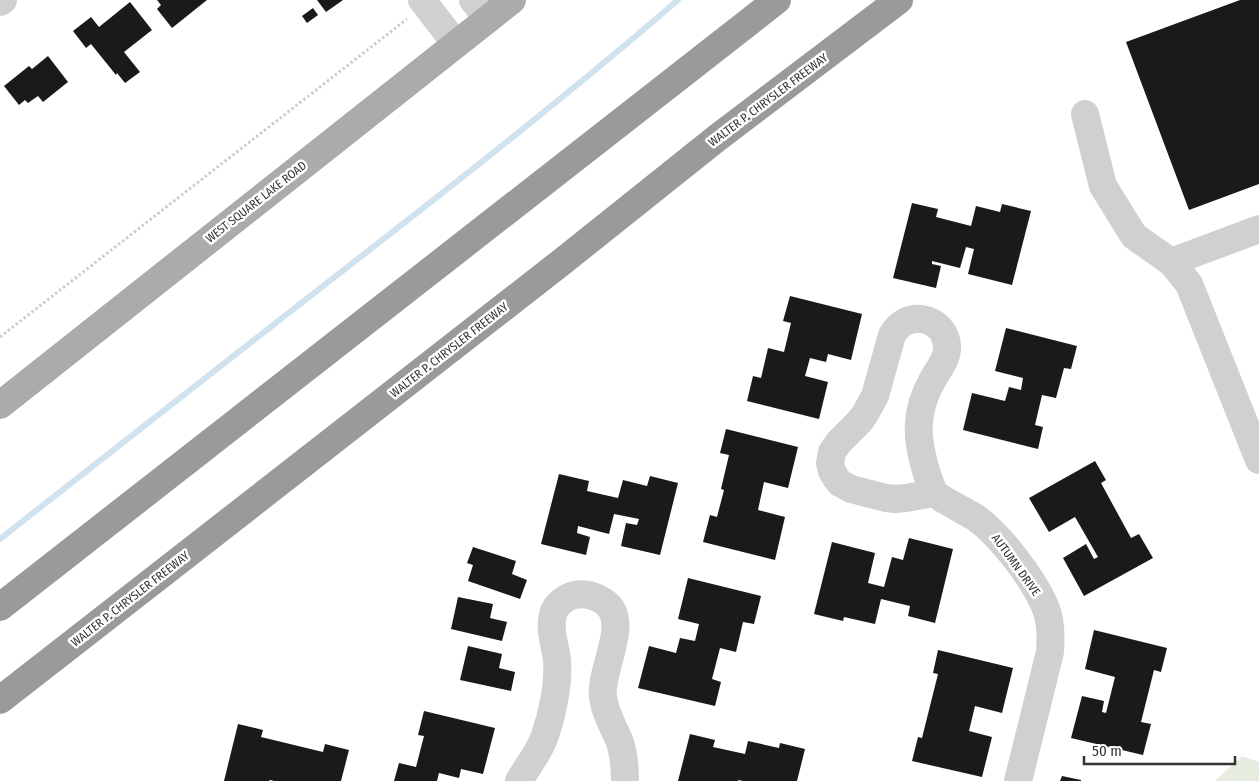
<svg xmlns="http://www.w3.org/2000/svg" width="1259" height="781" font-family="'Fira Sans Condensed',sans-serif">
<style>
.green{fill:#e6ecdf}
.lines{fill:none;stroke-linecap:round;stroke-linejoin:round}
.stream{stroke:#cfe2ee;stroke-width:6}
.building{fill:#1a1a1a}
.path{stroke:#cdcdcd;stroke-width:3;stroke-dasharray:2.5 2.5;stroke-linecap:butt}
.minor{stroke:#d0d0d0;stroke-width:28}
.major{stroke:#ababab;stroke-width:28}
.highway{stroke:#9a9a9a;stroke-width:28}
.labels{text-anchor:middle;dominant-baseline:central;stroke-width:5;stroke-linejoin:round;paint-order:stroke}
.street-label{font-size:12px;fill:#333;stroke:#fff}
</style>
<rect width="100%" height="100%" fill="#fff"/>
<path class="green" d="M1242,756L1259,762V781H1215Z"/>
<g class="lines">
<path class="stream" d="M0,539C97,463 194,386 291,311C422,209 553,108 678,0"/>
</g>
<g class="building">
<path d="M157,0H207L172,28L157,9L161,5Z"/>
<path d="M317,0H343L326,12Z"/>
<path d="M1240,0H1259V184L1189,210L1126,42Z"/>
<path d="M130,2L152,30L124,52L140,72L125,83L117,73L116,75L91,44L86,48L73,31L91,17L99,27Z"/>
<path d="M313,8L318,15L307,23L302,16Z"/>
<path d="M48,56L68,82L43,102L38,96L28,103L25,100L19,105L4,86L29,66L32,69Z"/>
<path d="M912,203L938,209L936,217L971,226L976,206L1000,212L1002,204L1031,211L1012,285L968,274L974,249L966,247L960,268L932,261V264L941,266L936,288L893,278Z"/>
<path d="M790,296L862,314L851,360L828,354L826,362L810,358L805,376L828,382L819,419L747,401L753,376L761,378L768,348L784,352L791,323L783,321Z"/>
<path d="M1006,328L1077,346L1071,369L1064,368L1056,398L1042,395L1035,425L1043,427L1038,449L963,430L972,393L1005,401L1009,387L1021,390L1023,378L995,371Z"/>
<path d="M726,429L798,447L788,488L764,482L758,510L785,517L775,560L703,542L710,515L717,517L724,490L721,489L729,455L720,453Z"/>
<path d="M1095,461L1106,480L1101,483L1131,538L1139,534L1153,558L1084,596L1063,558L1086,544L1094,559L1098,557L1075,517L1049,532L1029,498Z"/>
<path d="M559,474L589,481L587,491L618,498L623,480L647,486L650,476L678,483L660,555L621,546L626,523L637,525L639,519L614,514L609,534L578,526L577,533L590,537L586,555L541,544Z"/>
<path d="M909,538L953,549L935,623L908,616L910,606L881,599L875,624L844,617L843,621L814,614L832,542L875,553L868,583L884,587L892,557L903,560Z"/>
<path d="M473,547L516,561L512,574L527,580L520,599L468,581L473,565L467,563Z"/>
<path d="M688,578L761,596L754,624L743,622L736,652L720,648L712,679L721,682L715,706L638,688L649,646L676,653L680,638L695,641L699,624L678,619Z"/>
<path d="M458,597L493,604L490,618L507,622L502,641L451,629Z"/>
<path d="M1094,630L1167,648L1161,672L1154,670L1141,722L1151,724L1143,755L1071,738L1082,696L1104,701L1102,712L1106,713L1115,677L1085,669Z"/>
<path d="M468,646L502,654L499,668L515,672L511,691L460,680Z"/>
<path d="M938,650L1013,668L1002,713L975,706L969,731L992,737L982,777L912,761L918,737L922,738L938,674L933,673Z"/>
<path d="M424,711L495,728L483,774L461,769L459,778L439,773L437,781H394L399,763L416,767L424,736L418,735Z"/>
<path d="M238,724L263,730L261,737L323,752L325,744L349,750L341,781H274L270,780L269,781H224Z"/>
<path d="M690,734L715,740L713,747L745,754L748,741L779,748L780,743L805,749L797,781H743L738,780V781H678Z"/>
<path d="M1062,776L1081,780V781H1060Z"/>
</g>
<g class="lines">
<path class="path" d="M0,337L407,19"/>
<g class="minor">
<path d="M422,0L456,44"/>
<path d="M473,0L488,19"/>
<path d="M0,2L3,0"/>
<path d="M1085,114L1103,186L1134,236L1171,262L1189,284L1259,460"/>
<path d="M1171,262L1259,229"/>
<path d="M934,493L906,498L895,499L886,498L851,489L840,483L836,478L832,471L830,463L832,452L839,442L859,422L865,414L875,396L892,335C895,330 899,325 905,322C925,312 948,327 947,349C947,359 938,370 933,379C914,412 916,439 927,474C929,479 931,487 934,492C938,498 967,512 976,518C1000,535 1032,577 1044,604C1051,619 1051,635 1050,652L1018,781"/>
<path d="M519,781C527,767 538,754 544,738C552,716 559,684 557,660C555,643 548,628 554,611C557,604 566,597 574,595C584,593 595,596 603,601C633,619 599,670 603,697C605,713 613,726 619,740C624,753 625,767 625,781"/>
</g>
<path class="major" d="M0,405L512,0"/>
<g class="highway">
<path d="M0,607L777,0"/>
<path d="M0,700L563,261L717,138L899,0"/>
</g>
</g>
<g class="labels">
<g class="street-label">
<text transform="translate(768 100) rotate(-37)">WALTER P. CHRYSLER FREEWAY</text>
<text transform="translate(256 202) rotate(-38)">WEST SQUARE LAKE ROAD</text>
<text transform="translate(449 350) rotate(-38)">WALTER P. CHRYSLER FREEWAY</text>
<text transform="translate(1016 565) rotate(54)">AUTUMN DRIVE</text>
<text transform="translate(130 599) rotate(-38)">WALTER P. CHRYSLER FREEWAY</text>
</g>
</g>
<path d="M1084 756v8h151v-8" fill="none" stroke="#333333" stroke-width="2.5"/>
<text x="1092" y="756" font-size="15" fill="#333333" stroke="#ffffff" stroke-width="4" paint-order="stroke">50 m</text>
</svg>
